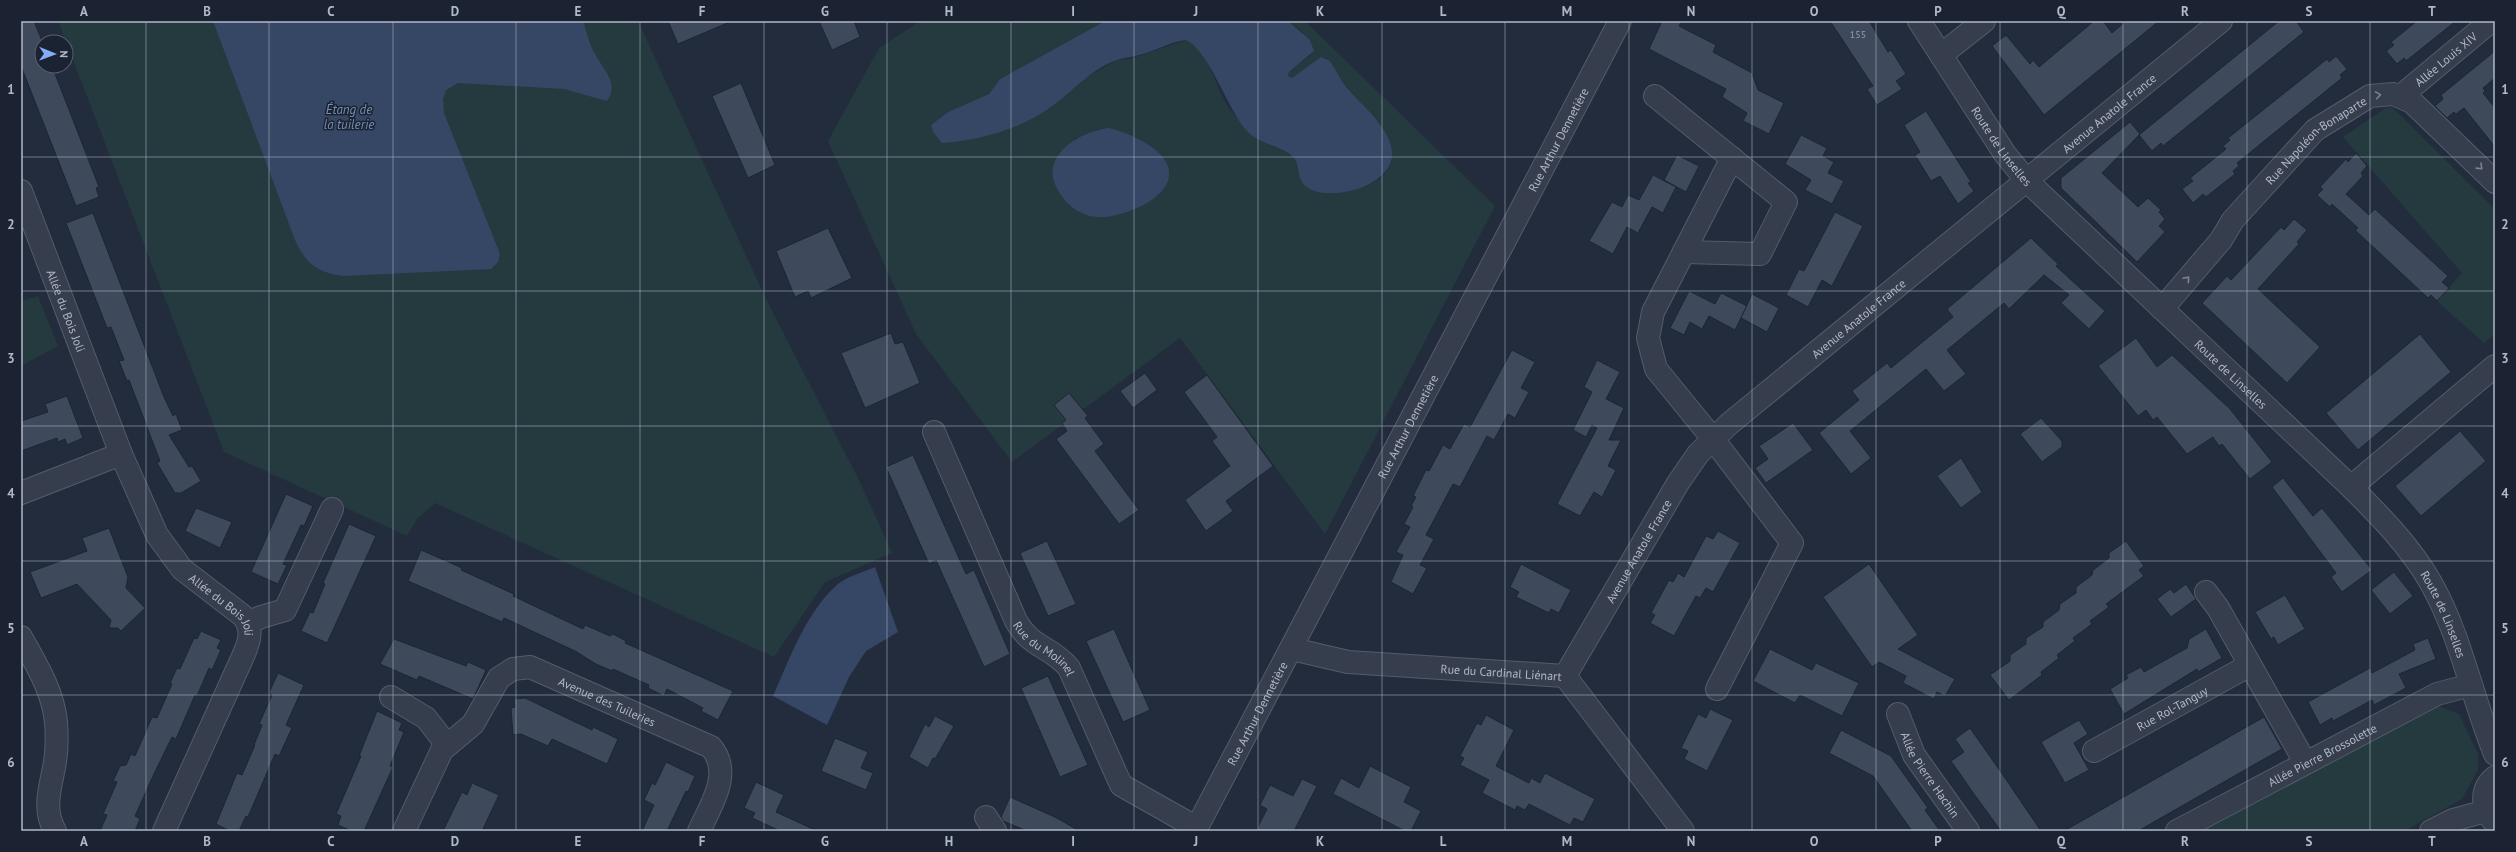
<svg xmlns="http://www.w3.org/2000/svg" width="2516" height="852" font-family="'PT Sans',sans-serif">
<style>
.green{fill:#243a3e;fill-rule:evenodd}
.water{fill:#354765}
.building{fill:#3e4a5c;stroke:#1d2534}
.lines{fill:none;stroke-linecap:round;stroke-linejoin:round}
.minor-casing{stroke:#545c6b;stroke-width:24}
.minor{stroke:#363e4d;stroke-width:22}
.oneway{stroke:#7a8291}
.grid{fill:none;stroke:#b1b9c8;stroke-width:1;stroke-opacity:0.55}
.labels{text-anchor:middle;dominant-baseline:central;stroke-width:3;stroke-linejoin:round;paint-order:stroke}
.number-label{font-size:10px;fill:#949dad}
.street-label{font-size:12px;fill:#b1b9c8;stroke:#1b2332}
.water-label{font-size:13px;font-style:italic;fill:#788eb2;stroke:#1b2332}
.neatline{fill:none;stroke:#b1b9c8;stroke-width:1.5}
.grid-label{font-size:13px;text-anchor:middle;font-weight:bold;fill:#b1b9c8}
</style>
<rect width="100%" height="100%" fill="#222c3d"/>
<g class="green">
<path d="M58,21H638L767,301L860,482L892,553L825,582L774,657L435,503L417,519L407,536L224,452Z"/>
<path d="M920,21H1105L1000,79L989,94L948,112L931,125L933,132L938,136L1037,116L1055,104L1087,77L1117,60L1130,59L1186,40C1213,53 1215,95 1234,114C1246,128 1276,146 1292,156L1297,162L1302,182L1366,187C1423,157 1373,119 1347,88C1340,80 1336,68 1329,60L1325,57C1312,62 1305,72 1292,78L1288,76L1289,72L1311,55L1302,32L1288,21H1305L1495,206L1325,534L1180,338L1012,462L916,334L828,141L879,48ZM1109,128C1132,135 1151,142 1166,162L1135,210C1111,217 1090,221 1068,205L1074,139L1099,129Z"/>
<path d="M2386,108H2393L2495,209V335L2484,343L2437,301L2462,273L2343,137Z"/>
<path d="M38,296L58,346L21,366V301Z"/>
<path d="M2438,706L2459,714L2478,754V770L2462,799L2404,831H2192Z"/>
</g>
<g class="water">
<path d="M213,21H583C587,32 589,44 595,54C603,70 620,83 607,101L564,89L458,83L446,90L443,99L444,113L500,254L498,262L491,269L343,276C317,272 306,264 295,240Z"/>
<path d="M1105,21H1288L1310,40L1314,51L1289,72L1288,76L1292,78L1321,57L1329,60C1336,68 1340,80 1347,88C1365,109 1413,146 1382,175C1373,183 1366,187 1354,190C1339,194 1312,197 1302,182C1297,174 1300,164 1293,157C1280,145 1258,144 1246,130C1227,108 1209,51 1186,40C1173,41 1159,49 1146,53C1135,57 1126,57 1117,60C1093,68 1075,89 1055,104C1024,128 980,141 942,143L933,132L931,125L948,112L989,94L1000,79Z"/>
<path d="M1109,128C1130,133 1178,153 1168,181C1160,204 1112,222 1090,216C1075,212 1065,203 1058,190C1038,156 1080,131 1109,128Z"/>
<path d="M875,567L898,632L866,651L849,677L827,725L773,696C790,658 806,612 838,584C847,577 863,572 875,567Z"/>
</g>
<g class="building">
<path d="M21,21H34L42,41V66H52L99,187L96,188L99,197L76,206L21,66Z"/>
<path d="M668,21H732L678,44Z"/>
<path d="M819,21H854L860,37L832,50Z"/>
<path d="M1662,21H1682L1679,26L1716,45L1713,52L1752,73L1758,90L1784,103L1769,134L1743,121L1747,113L1722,97L1726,89L1649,49Z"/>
<path d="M1830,21H1869L1888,52L1891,50L1906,74L1896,81L1902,89L1877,105L1867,89L1873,86Z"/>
<path d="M2094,21H2103L2112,33L2126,21H2159L2044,115L1992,46L2006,35L2030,64L2033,60L2039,67Z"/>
<path d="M2279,21H2296L2304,32L2163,146L2161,143L2152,151L2139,135Z"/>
<path d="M2417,21H2456L2406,61L2404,58L2397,64L2386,51L2394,45L2391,42Z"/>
<path d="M2495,51V78L2483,88L2485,91L2483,93L2495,108V147L2464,108L2456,114L2454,112L2447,118L2435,106L2443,99L2441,95Z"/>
<path d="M2336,56L2347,69L2340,75L2342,78L2237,163L2239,166L2233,171L2235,174L2206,197L2203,194L2193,203L2182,189L2193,181L2190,178L2226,149L2223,146L2230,140L2228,138L2327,59L2329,62Z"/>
<path d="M741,83L775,165L748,178L712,96Z"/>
<path d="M1926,111L1971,182L1968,183L1974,191L1958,204L1940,176L1931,181L1915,155L1920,152L1904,125Z"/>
<path d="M2130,122L2140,134L2102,173L2138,207L2148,198L2161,210L2159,212L2165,219L2159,226L2165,232L2137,262L2061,188V178Z"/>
<path d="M1801,135L1827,148L1823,156L1834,162L1828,173L1844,181L1832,204L1805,190L1811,180L1785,164Z"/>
<path d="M2356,153L2367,166L2361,173L2363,176L2346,194L2369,215L2375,209L2448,276L2442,282L2449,288L2437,301L2431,295L2428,298L2355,230L2358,228L2332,204L2330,207L2317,195L2323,189L2320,187L2346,159L2348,162Z"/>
<path d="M1677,155L1699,166L1686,192L1664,180Z"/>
<path d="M1653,175L1676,187L1663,213L1652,207L1638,233L1627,227L1613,254L1589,241L1612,202L1622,207L1628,195L1639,200Z"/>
<path d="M1835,212L1863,226L1832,286L1822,280L1808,307L1786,295L1799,269L1804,271Z"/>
<path d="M93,213L164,397L173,416L176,414L182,430L169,435L189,467L192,466L201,481L181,493H175L157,463L160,461L129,380L127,381L119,361L124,360L111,327L107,328L66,223Z"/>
<path d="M2294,219L2307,230L2297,242L2299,244L2258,289L2320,347L2287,383L2202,303L2227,276L2231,280L2281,227L2284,230Z"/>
<path d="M828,228L852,278L811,298L808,291L795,297L776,251Z"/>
<path d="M2031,238L2058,264L2056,266L2105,311L2089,329L2061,303L2069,295L2044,275L2009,309L2004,303L1947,350L1966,374L1944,391L1926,369L1850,431L1871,458L1851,474L1819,433L1859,400L1852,391L1887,363L1891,368L1953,317L1947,309Z"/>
<path d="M1689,291L1715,304L1721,293L1747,306L1735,330L1709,316L1702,329L1690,322L1684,335L1670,328Z"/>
<path d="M1752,294L1779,308L1767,332L1741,318Z"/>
<path d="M891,333L895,344L903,342L920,383L865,408L841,353Z"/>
<path d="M2420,334L2451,372L2358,450L2326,413Z"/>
<path d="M2136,338L2157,367L2172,355L2230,409L2272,462L2250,479L2222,444L2219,446L2213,437L2187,454L2157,417L2153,420L2146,410L2138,416L2098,366Z"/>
<path d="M1512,350L1535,362L1521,388L1529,392L1515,418L1508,414L1494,440L1487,436L1460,487L1453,484L1426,535L1434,539L1420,565L1427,568L1413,594L1391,582L1403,555L1396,552L1410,527L1404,524L1413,507L1411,506L1416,497L1413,496L1426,470L1429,471L1443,445L1450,449L1464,424L1470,427Z"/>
<path d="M1597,360L1620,372L1606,399L1624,408L1609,440H1621L1608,466L1616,470L1602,497L1594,492L1580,516L1557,504L1597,428L1592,425L1586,437L1573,430L1592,392L1584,387Z"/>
<path d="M1145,373L1157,390L1133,408L1120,391Z"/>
<path d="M1207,375L1273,466L1226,501L1233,511L1206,531L1185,500L1230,466L1212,441L1217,437L1184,392Z"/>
<path d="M1069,393L1088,416L1085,418L1104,444L1095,451L1139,510L1119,524L1056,439L1067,431L1062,423L1066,420L1054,405Z"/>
<path d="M67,396L83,438L67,445L65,439L58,442L57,438L21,451V421L48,412L45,404Z"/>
<path d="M2041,418L2062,441V447L2042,462L2020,434Z"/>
<path d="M1793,423L1813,450L1766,483L1755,468L1768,459L1759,446Z"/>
<path d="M2460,431L2486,461L2421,516L2395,486Z"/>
<path d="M913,455L966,574L974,570L1010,654L984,667L936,560L929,564L886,467Z"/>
<path d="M1961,458L1982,492L1961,508L1937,476Z"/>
<path d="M2283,478L2313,516L2322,508L2372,570L2342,592L2331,577L2336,573L2272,487Z"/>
<path d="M286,494L313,506L304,526L301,525L283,564L287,565L278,584L251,572Z"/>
<path d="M196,508L232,522L220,548L185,531Z"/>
<path d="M349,524L376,536L327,643L301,631L310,612L313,613L325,584L323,583Z"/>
<path d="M109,528L128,577L126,588L145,608L121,631L118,628H109L111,620L77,584L41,598L30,572L87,551L82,538Z"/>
<path d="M1718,531L1740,543L1713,592L1706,588L1700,598L1696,596L1674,636L1650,623L1655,615L1651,613L1669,580L1673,582L1678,573L1684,577L1706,536L1713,539Z"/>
<path d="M1047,541L1076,604L1048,616L1020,553Z"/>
<path d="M2126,541L2144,566L2139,570L2144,576L2106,604L2109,607L2090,621L2092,624L2073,638L2075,641L2057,655L2059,658L2041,672L2042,675L2009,700L1990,675L2010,661V655L2026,644V638L2043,627V622L2059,610L2060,604L2076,593V587L2092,575L2093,570L2109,558V553Z"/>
<path d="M421,550L462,568L461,570L514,594L513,596L583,629L585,625L610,636L613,634L626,641L625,643L733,691L718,720L701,711L703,708L667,689L664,696L648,688L649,685L613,669L612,671L596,664L575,651L504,618L502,622L408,581Z"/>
<path d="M1521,564L1571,590L1559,613L1551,609L1549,613L1516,597L1519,592L1510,587Z"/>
<path d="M1869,564L1918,635L1898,649L1955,679L1945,696L1937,692L1934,699L1903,683L1906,676L1879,662L1872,667L1823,597Z"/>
<path d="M2394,572L2413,596L2390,614L2371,590Z"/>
<path d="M2186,584L2196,599L2171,617L2157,599L2170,589L2174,593Z"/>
<path d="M2285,595L2305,629L2278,645L2274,637L2271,639L2255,612Z"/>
<path d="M1114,629L1150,710L1123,722L1086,641Z"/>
<path d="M2206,629L2222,658L2198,672L2197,669L2124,714L2110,689L2128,678L2126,675L2141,667L2144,672L2187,648L2189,639Z"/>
<path d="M201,631L221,640L217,648L221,650L212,670L209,668L197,696L195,695L176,739L172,737L153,776L135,816L140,819L135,831H100L107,815L103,814L117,782L113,781L120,766L126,765L131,754L135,756L152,717L157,718L172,684L170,683L177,668L180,669L194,638L197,639Z"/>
<path d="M2428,638L2436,659L2399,674L2406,688L2374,705L2372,700L2333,721L2332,718L2320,725L2308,702L2370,668L2372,673L2415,650L2413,644Z"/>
<path d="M394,639L466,666L468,662L486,670L473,699L419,676L417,680L380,664Z"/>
<path d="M1770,649L1812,670L1816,663L1859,683L1842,716L1800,695L1795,703L1753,681Z"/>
<path d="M278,673L304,685L286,725L292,728L279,756L275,754L248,817L246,816L239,831H230L216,824L237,773L242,775L255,745H254L262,725L259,724L272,695L269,693Z"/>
<path d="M1048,676L1088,765L1060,777L1021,688Z"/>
<path d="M525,698L592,730L593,727L618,739L607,764L552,739L548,746L521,734L513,735L511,708L515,707L514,699Z"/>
<path d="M1710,709L1733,720L1707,771L1684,759L1688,751L1681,748L1698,714L1706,718Z"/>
<path d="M377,711L402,723L399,730L404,732L390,766L393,767L364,831H352L338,825L341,816L336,814L361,756H359Z"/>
<path d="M1486,715L1514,730L1496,766L1529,783L1531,778L1540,783L1545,773L1595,799L1583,822L1574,818L1570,825L1529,804L1525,810L1517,806L1515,810L1482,793L1489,780L1460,765L1464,758L1460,756L1477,723L1481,725Z"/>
<path d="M935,716L954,726L935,759L933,758L928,768L909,757L925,724L929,727Z"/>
<path d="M2264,717L2282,749L2257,763L2138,831H2064Z"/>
<path d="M2079,720L2088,734L2074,743L2089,770L2065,783L2041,742Z"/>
<path d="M1970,728L2003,775L2041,831H2001L1974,794L1951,761L1964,752L1955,739Z"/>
<path d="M1841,730L1891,756L1928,808L1925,810L1940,831H1912L1873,776L1829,753Z"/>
<path d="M835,738L868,752L861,768L873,773L866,790L821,771Z"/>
<path d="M666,762L695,776L688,792L686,791L667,831H642L654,805L644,800L652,783L655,785Z"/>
<path d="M1370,766L1411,787L1404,802L1421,811L1411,831H1405L1333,794L1341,778L1359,788Z"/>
<path d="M1302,779L1317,786L1294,831H1256L1267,809L1260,805L1270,785L1293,796Z"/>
<path d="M756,782L784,795L776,812L817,831H780L752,818L755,813L744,808Z"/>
<path d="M472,783L499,795L482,831H443L462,792L467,795Z"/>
<path d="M1010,797L1057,818L1079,831H1027L1003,821L1001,817Z"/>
</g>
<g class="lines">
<g class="minor-casing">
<g id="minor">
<path id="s1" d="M1919,21L2005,154L2027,181L2351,487C2380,516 2410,546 2431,583C2461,636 2472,698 2495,754"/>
<path d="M1941,55L1984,21"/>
<path d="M1655,96L1786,202L1760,254L1684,252"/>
<path id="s2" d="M2401,96L2491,21"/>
<path id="s3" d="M21,191L121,454L157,535L182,569L243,616C253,629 250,640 244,654L164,831"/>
<path id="s4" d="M2162,309L2221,240L2233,220L2315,130L2370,96L2393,94L2412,102L2495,182"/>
<path id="s5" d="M934,432L1016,621C1032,649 1051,646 1069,668L1121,785L1197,828"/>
<path d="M2351,487L2495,366"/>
<path d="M21,493L121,454"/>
<path d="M2206,592L2218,608L2305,762"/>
<path d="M248,623L261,617L285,610L332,509"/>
<path d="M21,637C36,664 53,691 56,722C57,735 57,749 55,762C51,786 42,808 55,831"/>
<path id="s6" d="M1292,649L1348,662L1565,676L1683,831"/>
<path id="s7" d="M1565,676L1678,483L1698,454L1729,424L2221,21"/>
<path d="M1717,689L1792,543L1713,439L1656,369L1648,338L1653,312L1732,158"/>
<path d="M391,697L426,718L447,745"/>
<path id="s8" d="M1898,714L1914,755L1968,831"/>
<path id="s9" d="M2094,751L2250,665"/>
<path d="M2495,777C2480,789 2481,810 2495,822"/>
<path d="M986,817L995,831"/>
<path id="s10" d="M404,831L442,750L473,724L499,678L513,669L530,667L711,747C733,773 711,805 699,831"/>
<path id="s11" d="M1195,831L1620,21"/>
<path id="s12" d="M2177,831L2437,694L2471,685"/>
<path d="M2431,831L2453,820L2486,811"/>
</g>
</g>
<use href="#minor" class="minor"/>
</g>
<defs><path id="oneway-chevron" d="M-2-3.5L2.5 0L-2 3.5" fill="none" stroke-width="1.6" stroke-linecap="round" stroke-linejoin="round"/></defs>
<g class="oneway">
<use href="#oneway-chevron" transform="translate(2378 95) rotate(-9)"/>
<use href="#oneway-chevron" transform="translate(2480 167) rotate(44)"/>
<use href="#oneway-chevron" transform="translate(2187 279) rotate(-49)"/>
</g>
<path class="grid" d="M146,21V831M269,21V831M393,21V831M516,21V831M640,21V831M764,21V831M887,21V831M1011,21V831M1134,21V831M1258,21V831M1382,21V831M1505,21V831M1629,21V831M1752,21V831M1876,21V831M2000,21V831M2123,21V831M2247,21V831M2370,21V831M21,157H2495M21,291H2495M21,426H2495M21,561H2495M21,695H2495"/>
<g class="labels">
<g class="number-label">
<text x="1858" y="34">155</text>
</g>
<g class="street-label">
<text stroke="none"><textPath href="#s2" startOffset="58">Allée Louis XIV</textPath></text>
<text stroke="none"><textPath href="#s7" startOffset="793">Avenue Anatole France</textPath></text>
<text stroke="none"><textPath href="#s11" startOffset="781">Rue Arthur Dennetière</textPath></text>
<text stroke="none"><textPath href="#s4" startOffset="230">Rue Napoléon-Bonaparte</textPath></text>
<text stroke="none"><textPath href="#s1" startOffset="150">Route de Linselles</textPath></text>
<text stroke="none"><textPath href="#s3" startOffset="128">Allée du Bois Joli</textPath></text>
<text stroke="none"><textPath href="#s7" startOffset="469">Avenue Anatole France</textPath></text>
<text stroke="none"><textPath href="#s1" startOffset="474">Route de Linselles</textPath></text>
<text stroke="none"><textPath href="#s11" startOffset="457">Rue Arthur Dennetière</textPath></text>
<text stroke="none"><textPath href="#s7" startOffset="145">Avenue Anatole France</textPath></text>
<text stroke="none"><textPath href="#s3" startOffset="467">Allée du Bois Joli</textPath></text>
<text stroke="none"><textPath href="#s1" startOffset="798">Route de Linselles</textPath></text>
<text stroke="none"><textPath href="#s5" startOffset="246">Rue du Molinel</textPath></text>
<text stroke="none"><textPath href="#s6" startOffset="211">Rue du Cardinal Liénart</textPath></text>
<text stroke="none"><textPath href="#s10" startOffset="301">Avenue des Tuileries</textPath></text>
<text stroke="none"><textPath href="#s9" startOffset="89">Rue Rol-Tanguy</textPath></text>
<text stroke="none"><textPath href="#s11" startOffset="133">Rue Arthur Dennetière</textPath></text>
<text stroke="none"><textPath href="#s12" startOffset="164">Allée Pierre Brossolette</textPath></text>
<text stroke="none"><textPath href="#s8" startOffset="69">Allée Pierre Hachin</textPath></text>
</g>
<g class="water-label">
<text x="349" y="109">Étang de<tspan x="349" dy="15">la tuilerie</tspan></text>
</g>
</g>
<rect width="2516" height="852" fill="none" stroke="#1b2332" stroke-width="44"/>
<g transform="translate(54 54) rotate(91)"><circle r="19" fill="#1b2332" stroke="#575f6e"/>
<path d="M0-3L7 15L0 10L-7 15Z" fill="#83adfc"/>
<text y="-6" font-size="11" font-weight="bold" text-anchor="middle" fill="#b1b9c8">N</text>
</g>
<rect x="22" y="22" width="2472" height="808" class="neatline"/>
<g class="grid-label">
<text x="84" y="16">A</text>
<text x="207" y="16">B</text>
<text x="331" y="16">C</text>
<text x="455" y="16">D</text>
<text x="578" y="16">E</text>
<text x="702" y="16">F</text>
<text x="825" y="16">G</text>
<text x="949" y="16">H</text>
<text x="1073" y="16">I</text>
<text x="1196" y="16">J</text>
<text x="1320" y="16">K</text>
<text x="1443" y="16">L</text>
<text x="1567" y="16">M</text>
<text x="1691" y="16">N</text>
<text x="1814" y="16">O</text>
<text x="1938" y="16">P</text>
<text x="2061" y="16">Q</text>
<text x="2185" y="16">R</text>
<text x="2309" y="16">S</text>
<text x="2432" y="16">T</text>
<text x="11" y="94">1</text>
<text x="2505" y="94">1</text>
<text x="11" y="229">2</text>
<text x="2505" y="229">2</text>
<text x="11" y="363">3</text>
<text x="2505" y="363">3</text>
<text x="11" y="498">4</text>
<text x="2505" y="498">4</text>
<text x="11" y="633">5</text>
<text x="2505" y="633">5</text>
<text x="11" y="767">6</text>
<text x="2505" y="767">6</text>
<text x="84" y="846">A</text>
<text x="207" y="846">B</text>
<text x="331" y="846">C</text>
<text x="455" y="846">D</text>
<text x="578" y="846">E</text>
<text x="702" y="846">F</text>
<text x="825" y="846">G</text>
<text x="949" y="846">H</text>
<text x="1073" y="846">I</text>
<text x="1196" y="846">J</text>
<text x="1320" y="846">K</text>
<text x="1443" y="846">L</text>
<text x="1567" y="846">M</text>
<text x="1691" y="846">N</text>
<text x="1814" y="846">O</text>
<text x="1938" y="846">P</text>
<text x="2061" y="846">Q</text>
<text x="2185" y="846">R</text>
<text x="2309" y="846">S</text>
<text x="2432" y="846">T</text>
</g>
</svg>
